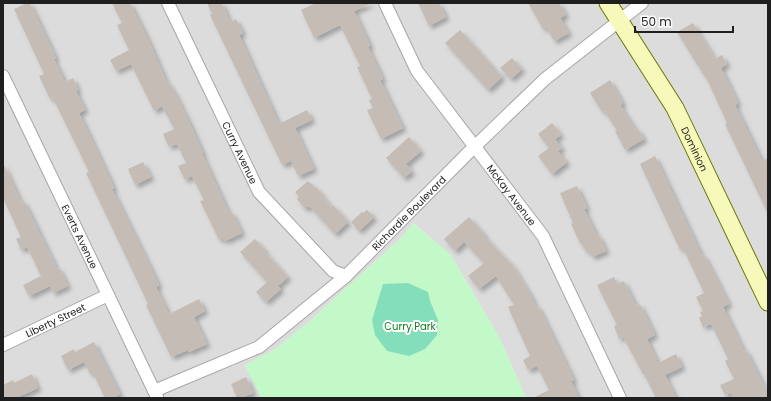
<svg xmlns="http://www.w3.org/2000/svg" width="771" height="401" font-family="Poppins,sans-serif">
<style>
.residential{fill:#dddcdc}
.park{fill:#c3f9c8}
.pitch{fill:#85debb}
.building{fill:#c4bcb5;filter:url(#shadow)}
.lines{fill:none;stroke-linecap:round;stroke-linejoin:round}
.street-casing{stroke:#a6a6a6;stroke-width:14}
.secondary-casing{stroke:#6a7606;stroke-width:19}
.street{stroke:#fff;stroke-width:12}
.secondary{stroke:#f6f9ba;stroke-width:17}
.labels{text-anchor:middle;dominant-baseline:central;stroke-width:4;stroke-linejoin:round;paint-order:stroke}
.street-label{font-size:10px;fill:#1f1f1f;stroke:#fff}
.park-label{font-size:10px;fill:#0d7d16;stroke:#fff}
</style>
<defs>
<filter id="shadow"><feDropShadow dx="3.5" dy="3.5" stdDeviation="2" flood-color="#0004"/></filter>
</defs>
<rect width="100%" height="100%" fill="#f0ece6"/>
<path class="residential" d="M3,3H768V398H526L499,337L451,256L414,223L401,238L310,321L277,348L245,365L261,398H3Z"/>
<path class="park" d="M413,223L451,255L499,337L526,398H261L245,365L277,348L310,321L401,238Z"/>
<path class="pitch" d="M408,283L428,292L430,301L438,320L437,335L425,349L409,356L387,351L375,335L372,320L383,284Z"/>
<g class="building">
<path d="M27,3H30L56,58L54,59L65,82L73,78L78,90L76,91L85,110L79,113L114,188L112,189L159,285L156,287L169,314L199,299L205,311L194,317L207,344L189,352L188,350L171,357L146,305L148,304L132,270L86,173L89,172L53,98L50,99L39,76L44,74L14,9Z"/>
<path d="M112,3H130L147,37L167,83L168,82L176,95L190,124L203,153L202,154L229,213L232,212L242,233L225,241L223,238L219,240L200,201L204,200L192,176L185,180L178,166L186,163L177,144L169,147L163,134L174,129L162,106L154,111L131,64L116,71L110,60L129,50L117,25L122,23Z"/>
<path d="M207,3H222L230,22L236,19L243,33L239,35L279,124L307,110L312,120L295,128L314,169L298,176L291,161L282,165L210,15L212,14Z"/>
<path d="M316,3H372L354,11L370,45L368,47L383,79L380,80L403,128L381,139L367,110L373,108L369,100L372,99L357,67L360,66L340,25L314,38L301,10Z"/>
<path d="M418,3H439L446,17L429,26Z"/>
<path d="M528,3H559L566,15L560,18L569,33L554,41L546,27L543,29Z"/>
<path d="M693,23L715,59L722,55L727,64L721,68L738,103L735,105L762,161L768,158V214L725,124L727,123L706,77H705L677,32Z"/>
<path d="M460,30L502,77L488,90L445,43Z"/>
<path d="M512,58L522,69L511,79L500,68Z"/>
<path d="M610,80L623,103L620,105L636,130L638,129L644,139L625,150L615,131L617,130L604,111L602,112L590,93Z"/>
<path d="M552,123L561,135L555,139L562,148L558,151L567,162L552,174L538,156L549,148L538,134Z"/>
<path d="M409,137L421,151L406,164L412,171L404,178L386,158Z"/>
<path d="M655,156L702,256L704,255L729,304L723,307L744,351L746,350L763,384L768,393V398H733L731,393L725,395L720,385L734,379L725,361L728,359L711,324L703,327L699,318L702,316L700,312L703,311L696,297L704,293L683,248L680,250L640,164Z"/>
<path d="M143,162L151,177L135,185L128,169Z"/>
<path d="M3,163L21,202L24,201L57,269L59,268L68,286L53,293L50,286L29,296L23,285L41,276L27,247L21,250L16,239L21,237L3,198Z"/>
<path d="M308,181L315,188H317L331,207L333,205L348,222L335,234L311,208L308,206L305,209L297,199L299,197L295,192Z"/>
<path d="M577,186L587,208L584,209L597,236L599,235L606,251L592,257L589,251L586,252L582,244L581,245L571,224L573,223L560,193Z"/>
<path d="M367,210L374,217L359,231L351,222L362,212L363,213Z"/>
<path d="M469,217L485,235L484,236L513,266L530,294L536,307L538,306L574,380L571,381L579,398H533L549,390L537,366L528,370L523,360L530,356L508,307L514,305L496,276L479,289L468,276L484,263L464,242L455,251L444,239Z"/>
<path d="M255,239L265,250L264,251L288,277L278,286L281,289L266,302L256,292L267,282L240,252Z"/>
<path d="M614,277L617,284L624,281L636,306L640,304L655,335L647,339L658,363L676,354L682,367L665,375L676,398H656L644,374H643L623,337L619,339L614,326L617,325L597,285Z"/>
<path d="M94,342L120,394L113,398H105L93,373L90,374L84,362L68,370L61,356L74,349L75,352Z"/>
<path d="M32,374L38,388L16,398H3V385L13,380L14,383Z"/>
<path d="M246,377L253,393L241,398H237L231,384Z"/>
</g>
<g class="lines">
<g class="street-casing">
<g id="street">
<path id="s1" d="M168,3L259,192L333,271L346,276"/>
<path id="s2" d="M385,3L417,71L543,236L620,398"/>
<path id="s3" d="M3,76L157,397"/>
<path id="s4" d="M3,345L108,295"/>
<path id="s5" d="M154,391L259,347L346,276L469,152L545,79L642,3"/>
</g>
</g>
<g class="secondary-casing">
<g id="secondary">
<path id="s6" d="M608,3L675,108L768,302"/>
</g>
</g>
<use href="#street" class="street"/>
<use href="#secondary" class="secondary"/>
</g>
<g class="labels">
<g class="street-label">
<text stroke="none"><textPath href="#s6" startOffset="170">Dominion</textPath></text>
<text stroke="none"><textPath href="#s1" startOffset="166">Curry Avenue</textPath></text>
<text stroke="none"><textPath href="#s2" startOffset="231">McKay Avenue</textPath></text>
<text stroke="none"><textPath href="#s5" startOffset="315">Richardie Boulevard</textPath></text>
<text stroke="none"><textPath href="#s3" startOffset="178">Everts Avenue</textPath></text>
<text stroke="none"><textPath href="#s4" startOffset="58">Liberty Street</textPath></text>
</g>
<g class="park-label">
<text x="410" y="326">Curry Park</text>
</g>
</g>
<rect width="771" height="401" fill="none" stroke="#1f1f1f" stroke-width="8"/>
<path d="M635 26v6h98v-6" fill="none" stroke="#1f1f1f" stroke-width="2"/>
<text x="641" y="26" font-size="12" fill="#1f1f1f" stroke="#ffffff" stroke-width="3" paint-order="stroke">50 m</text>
</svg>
